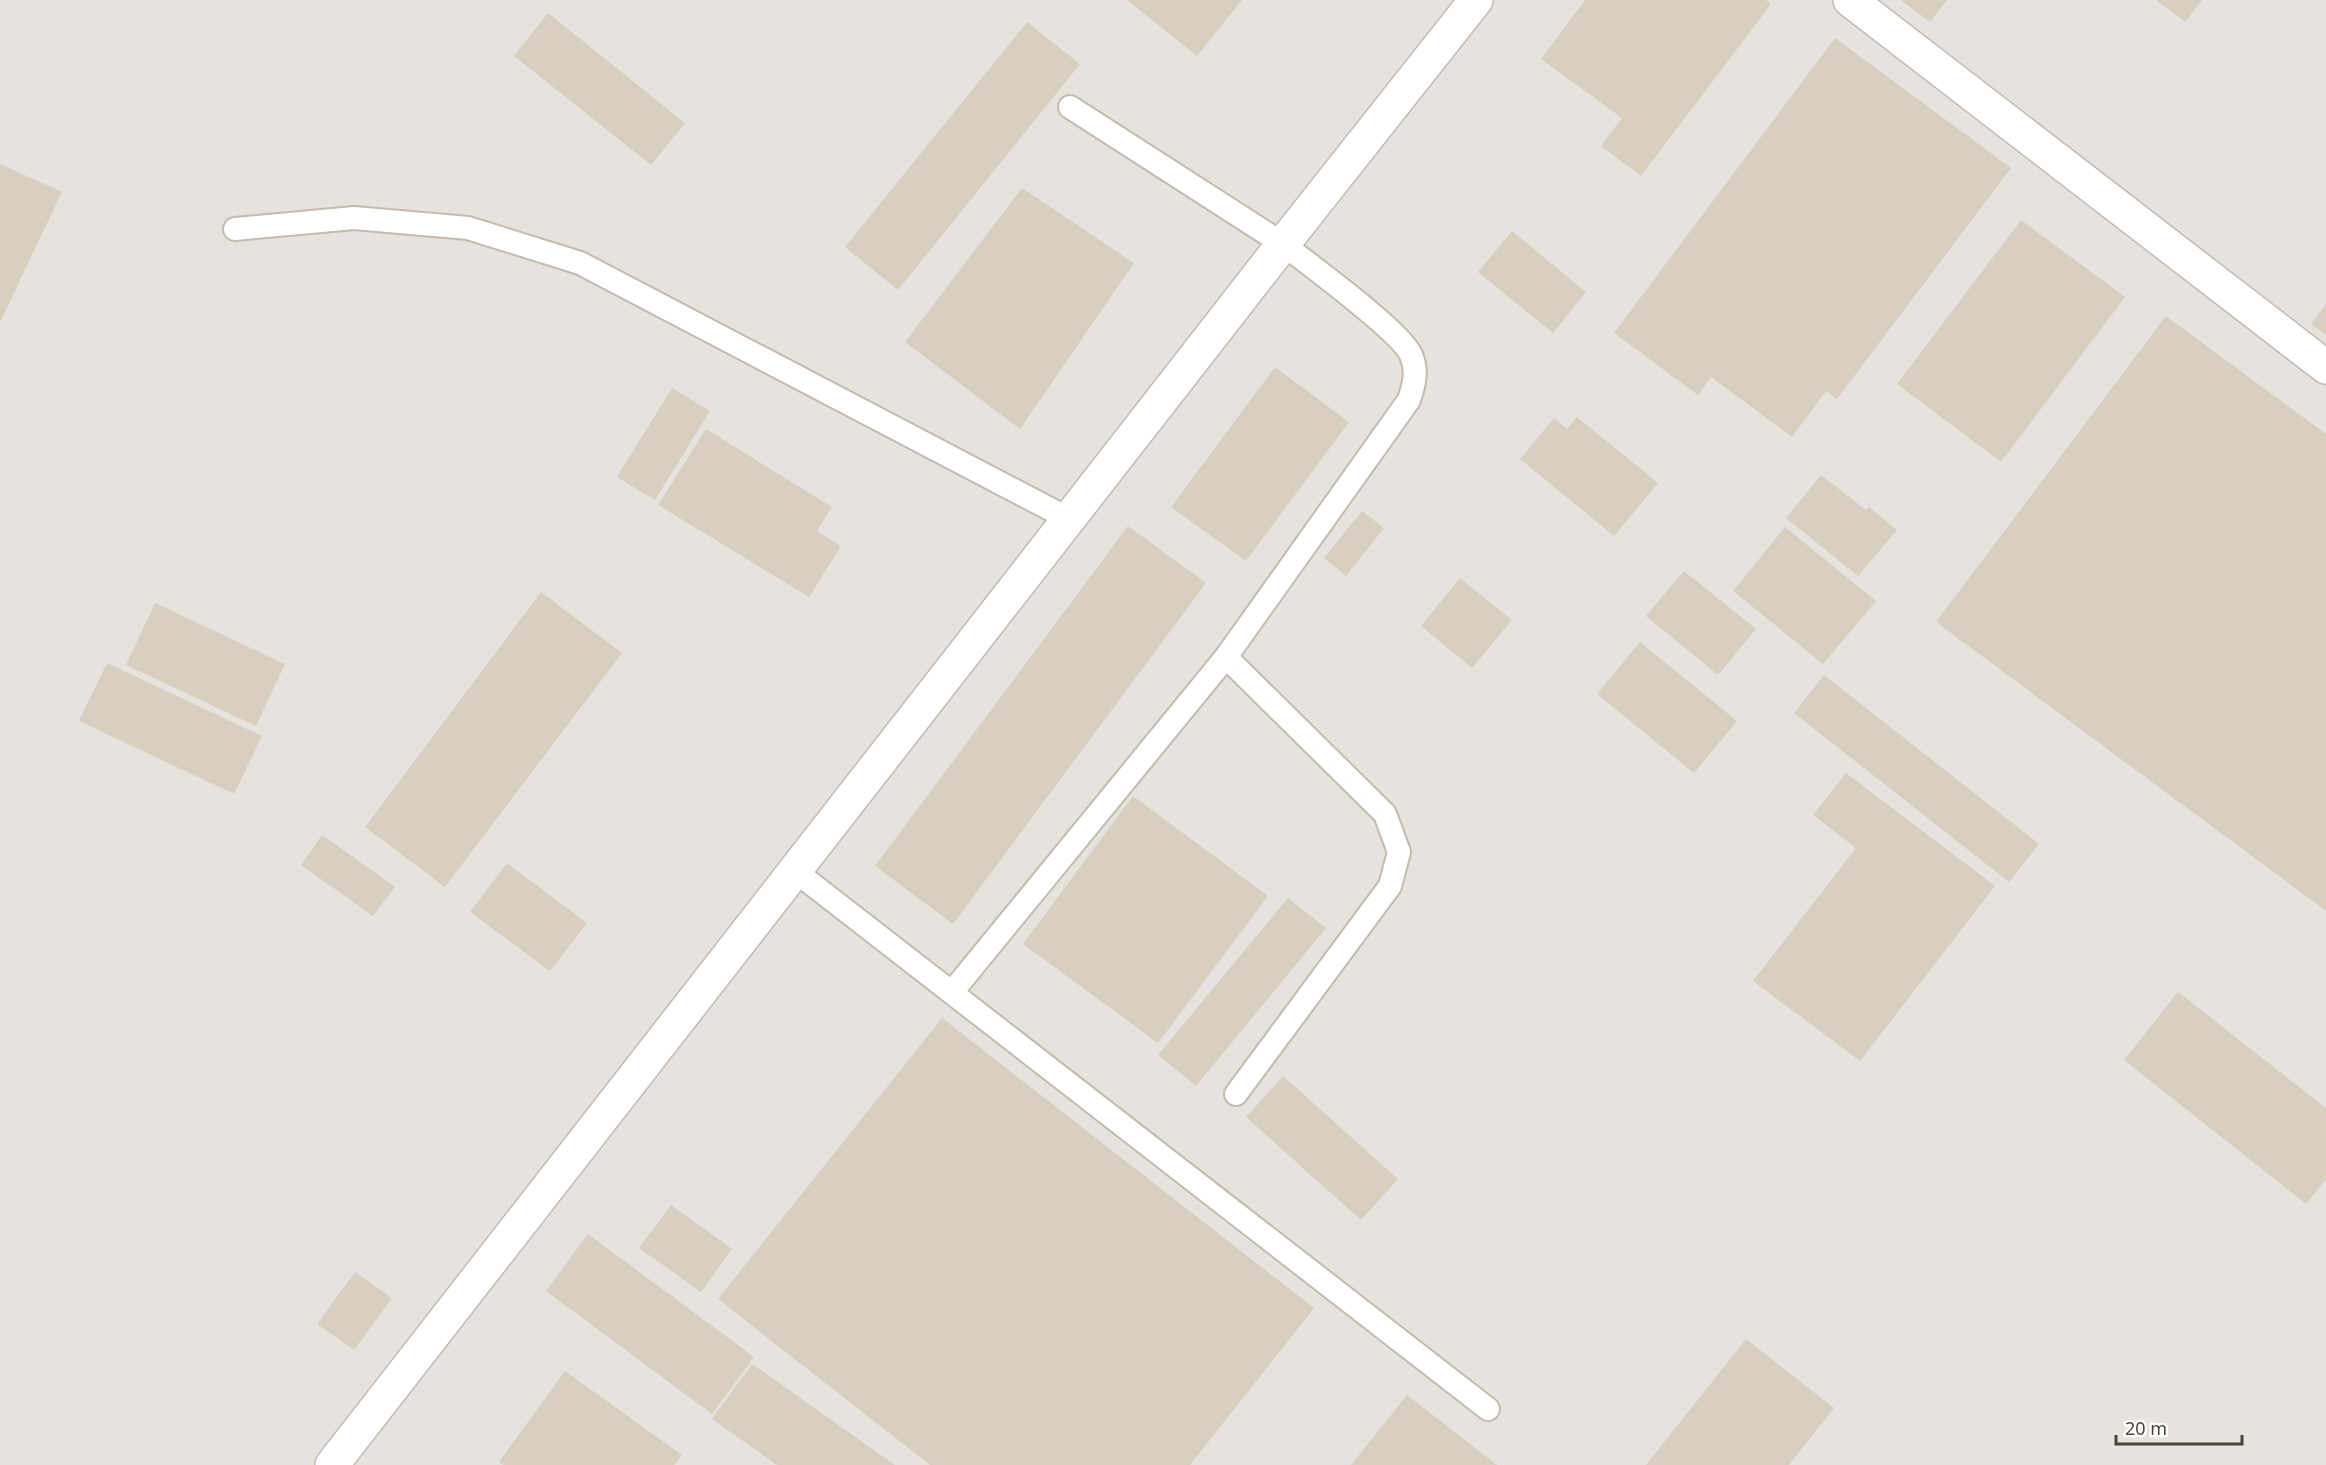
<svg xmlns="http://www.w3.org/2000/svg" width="2326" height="1465" font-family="'Noto Sans',sans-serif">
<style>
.industrial{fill:#e6e2dd}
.building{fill:#d8cfc1}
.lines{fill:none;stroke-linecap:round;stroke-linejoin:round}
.lane-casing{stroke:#c2bbae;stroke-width:26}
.street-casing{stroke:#c2bbae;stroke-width:36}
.lane{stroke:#fff;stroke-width:22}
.street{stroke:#fff;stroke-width:33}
</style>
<rect width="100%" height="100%" fill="#f6f3ec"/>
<rect class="industrial" x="0" y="0" width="2326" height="1465"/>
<g class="building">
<path d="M1127,0H1242L1197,56Z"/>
<path d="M1585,0H1766L1771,4L1641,176L1601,146L1622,118L1541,59Z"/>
<path d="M1901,0H1947L1930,22Z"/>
<path d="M2156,0H2202L2185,22Z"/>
<path d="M548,13L685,123L651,165L514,56Z"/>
<path d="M1027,22L1080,64L898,290L845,247Z"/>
<path d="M1835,38L2011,168L1837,399L1826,391L1792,437L1711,377L1698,395L1614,333Z"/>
<path d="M0,164L62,192L0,322Z"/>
<path d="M1022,188L1134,263L1020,429L905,342Z"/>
<path d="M2021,220L2125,297L2001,462L1897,384Z"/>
<path d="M1512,231L1586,292L1553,333L1478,272Z"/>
<path d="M2326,304V335L2311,324Z"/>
<path d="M2166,316L2326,434V911L1936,622Z"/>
<path d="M1275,367L1349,422L1246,561L1171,507Z"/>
<path d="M672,388L710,411L655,500L617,477Z"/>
<path d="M1577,417L1658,483L1614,536L1520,459L1554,418L1567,429Z"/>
<path d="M706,429L832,507L817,531L841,546L809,597L658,505Z"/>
<path d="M1821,475L1866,510L1869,507L1897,530L1858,576L1786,518Z"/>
<path d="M1362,511L1384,528L1346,576L1324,558Z"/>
<path d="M1128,526L1206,583L953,924L875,866Z"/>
<path d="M1785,527L1876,601L1823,664L1733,591Z"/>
<path d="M1684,571L1756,629L1718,675L1646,616Z"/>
<path d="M1460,578L1512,620L1472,668L1421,626Z"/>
<path d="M541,592L622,653L445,887L365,827Z"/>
<path d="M155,603L285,664L256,726L126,665Z"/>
<path d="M1640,642L1737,721L1694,773L1597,694Z"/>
<path d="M107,663L262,736L234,794L79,721Z"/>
<path d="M1824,675L2039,844L2009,882L1794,713Z"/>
<path d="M1846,773L1995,886L1860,1061L1753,981L1856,848L1813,815Z"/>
<path d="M1133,796L1268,896L1158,1043L1023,944Z"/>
<path d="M322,835L395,887L373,916L301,865Z"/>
<path d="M507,863L587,923L550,971L470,912Z"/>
<path d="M1288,898L1326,928L1196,1086L1158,1055Z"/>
<path d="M2178,992L2326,1108V1179L2306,1204L2124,1060Z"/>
<path d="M942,1018L1314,1308L1190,1465H930L718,1299Z"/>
<path d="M1283,1076L1398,1179L1361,1220L1246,1117Z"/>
<path d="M671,1205L732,1249L701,1292L639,1248Z"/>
<path d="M588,1234L754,1357L712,1414L546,1291Z"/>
<path d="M355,1272L392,1298L354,1350L317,1324Z"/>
<path d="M1746,1339L1834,1408L1789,1465H1646Z"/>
<path d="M752,1364L895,1465H777L712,1419Z"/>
<path d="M565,1371L682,1455L674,1465H504L499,1462Z"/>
<path d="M1407,1395L1497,1465H1351Z"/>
</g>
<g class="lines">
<g class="lane-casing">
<g id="lane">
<path d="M235,229L354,218L468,228L580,263L1069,519"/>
<path d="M1226,657L1385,814L1399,852L1390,886L1236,1094"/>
<path d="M795,871L1488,1409"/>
<path d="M952,992L1226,657L1409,400C1414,385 1418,371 1411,355C1401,331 1308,264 1283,244L1070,107"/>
</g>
</g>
<g class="street-casing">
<g id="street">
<path d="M1850,0L2326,367"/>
<path d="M332,1465L1283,244L1476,0"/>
</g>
</g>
<use href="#lane" class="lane"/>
<use href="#street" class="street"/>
</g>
<path d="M2116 1435v9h126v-9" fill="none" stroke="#4b4439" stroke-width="3"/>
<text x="2125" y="1435" font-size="18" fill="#4b4439" stroke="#ffffff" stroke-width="4.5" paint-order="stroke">20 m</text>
</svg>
